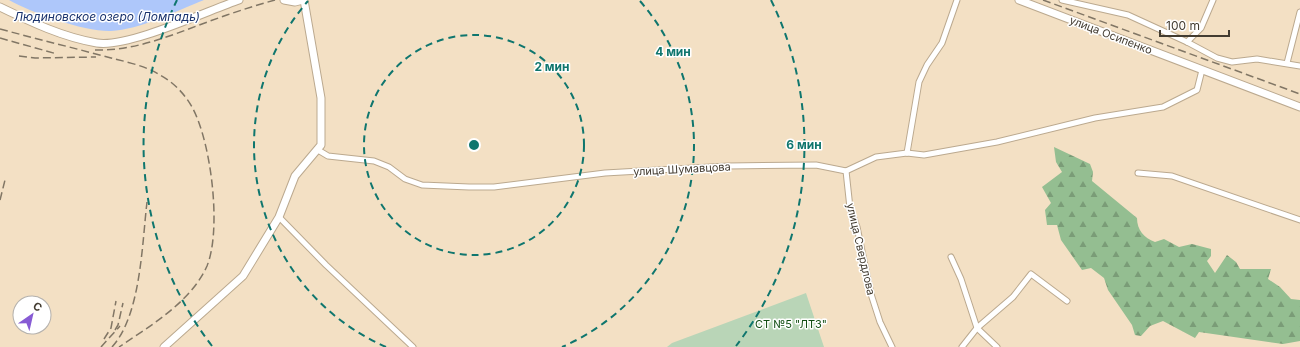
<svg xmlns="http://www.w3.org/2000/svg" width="1300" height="347" font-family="Inter,sans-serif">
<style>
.forest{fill:url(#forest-firs)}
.garden{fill:#b9d5b7}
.water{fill:#aec7fa}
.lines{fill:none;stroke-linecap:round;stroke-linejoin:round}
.minor-casing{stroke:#bba98f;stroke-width:7}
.tertiary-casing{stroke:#bba98f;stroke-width:9}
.minor{stroke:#fff;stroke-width:5}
.tertiary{stroke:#fff;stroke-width:7}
.rail{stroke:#817665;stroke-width:1.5;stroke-dasharray:8 4;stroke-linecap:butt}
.ring{fill:none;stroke:#0f766e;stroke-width:2;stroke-dasharray:7 5}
.labels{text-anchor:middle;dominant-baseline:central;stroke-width:3;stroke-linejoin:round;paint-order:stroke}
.street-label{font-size:11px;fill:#433c31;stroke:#fff}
.park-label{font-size:11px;fill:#124e13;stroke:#fff}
.water-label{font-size:12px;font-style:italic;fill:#19326d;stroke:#fff}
.centre{fill:#0f766e;stroke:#fff;stroke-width:2}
.ring-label{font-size:12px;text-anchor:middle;font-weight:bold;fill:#0f766e;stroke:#fff;stroke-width:3;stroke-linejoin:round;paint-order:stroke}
</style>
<defs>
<pattern id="forest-firs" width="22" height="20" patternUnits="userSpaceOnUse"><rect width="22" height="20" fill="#94be91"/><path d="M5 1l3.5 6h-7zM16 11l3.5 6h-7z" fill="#7a9c77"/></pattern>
</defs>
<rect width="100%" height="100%" fill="#f3e0c4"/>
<path class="forest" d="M1054,147L1090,164L1093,172L1092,181L1137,218C1137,230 1144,238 1155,242L1164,239L1179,247L1192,244L1211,249V256L1207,261L1215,273L1227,255L1236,262L1240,269H1271L1268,279L1280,287L1291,299L1300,300V341L1283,344L1199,332L1195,338L1163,321L1150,326L1141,336L1135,335L1132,325L1108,290L1104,278L1091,268L1082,270L1061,240L1057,225H1047L1045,210L1051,203L1042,187L1062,172L1056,162Z"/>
<path class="garden" d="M806,293L824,347H667L672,343Z"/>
<path class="water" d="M9,0H204C178,10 139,30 111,31C85,32 32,13 9,0Z"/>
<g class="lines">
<g class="minor-casing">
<g id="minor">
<path d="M1062,0L1128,15L1187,42L1217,58L1232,62L1257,59L1300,66"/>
<path d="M1187,42L1201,28L1213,0"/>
<path d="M1287,63L1300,12"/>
<path d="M318,150L328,156L374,161L389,167L405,179L422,185L469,187H494L605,173L728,166L816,165L846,171L876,157L907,153L924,155L997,142L1095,118L1163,107L1197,90L1202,70"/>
<path d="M907,153L919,82L927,65L942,43L957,0"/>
<path d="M846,171L850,208L857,227L871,294L880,322L892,347"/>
<path d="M1138,173L1172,176L1300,220"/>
<path d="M279,217L326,265L413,347"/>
<path d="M951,257L961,279L977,328L997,347"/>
<path d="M962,347L977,328L1013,297L1031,274L1067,301"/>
</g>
</g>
<g class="tertiary-casing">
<g id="tertiary">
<path d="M284,0L295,2L303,0"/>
<path d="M1019,0L1300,107"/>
<path d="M0,7C31,22 62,37 97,43C128,48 207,11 239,0"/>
<path d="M164,347L243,276L279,217L295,176L321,145V98L304,0"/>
</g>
</g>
<use href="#minor" class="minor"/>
<use href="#tertiary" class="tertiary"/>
<g class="rail">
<path d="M1043,0L1300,94"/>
<path d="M0,29C37,39 74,48 111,58C127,62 146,66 160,75C173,82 184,93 192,107C211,141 222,229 207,266C191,302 150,326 119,347"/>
<path d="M0,38L57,54"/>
<path d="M95,50C133,51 167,37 202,24C226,15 250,7 275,0"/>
<path d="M19,56L35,58L96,57"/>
<path d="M0,200L5,180"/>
<path d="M115,330L118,325L123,303"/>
<path d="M104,339L111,328L116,301"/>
<path d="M101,347L120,326"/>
<path d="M112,347C141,315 142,244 147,202"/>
</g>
</g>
<g class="ring">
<circle cx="474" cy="145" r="110"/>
<path d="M386 347A220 220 0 0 1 308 1M640 1A220 220 0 0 1 562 347"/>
<path d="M212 346A330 330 0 0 1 177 0M771 0A330 330 0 0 1 736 346"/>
</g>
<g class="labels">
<g class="street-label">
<text transform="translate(1111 35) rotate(21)">улица Осипенко</text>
<text transform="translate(682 169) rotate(-3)">улица Шумавцова</text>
<text transform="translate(861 249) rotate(77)">улица Свердлова</text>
</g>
<g class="park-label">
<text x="791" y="324">СТ №5 "ЛТЗ"</text>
</g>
<g class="water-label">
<text x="107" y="16">Людиновское озеро (Ломпадь)</text>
</g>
</g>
<circle cx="474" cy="145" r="6" class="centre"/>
<g class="ring-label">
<text x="673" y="56">4 мин</text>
<text x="552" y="71">2 мин</text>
<text x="804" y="149">6 мин</text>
</g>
<g transform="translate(32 315) rotate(34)"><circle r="19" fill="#ffffff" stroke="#b4b1ad"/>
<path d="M0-3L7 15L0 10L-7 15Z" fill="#875bd4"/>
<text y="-6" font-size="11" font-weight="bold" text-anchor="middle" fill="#433c31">С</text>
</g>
<path d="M1160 30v6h69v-6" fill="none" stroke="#433c31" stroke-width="2"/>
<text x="1166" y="30" font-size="12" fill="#433c31" stroke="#ffffff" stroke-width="3" paint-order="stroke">100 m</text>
</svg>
